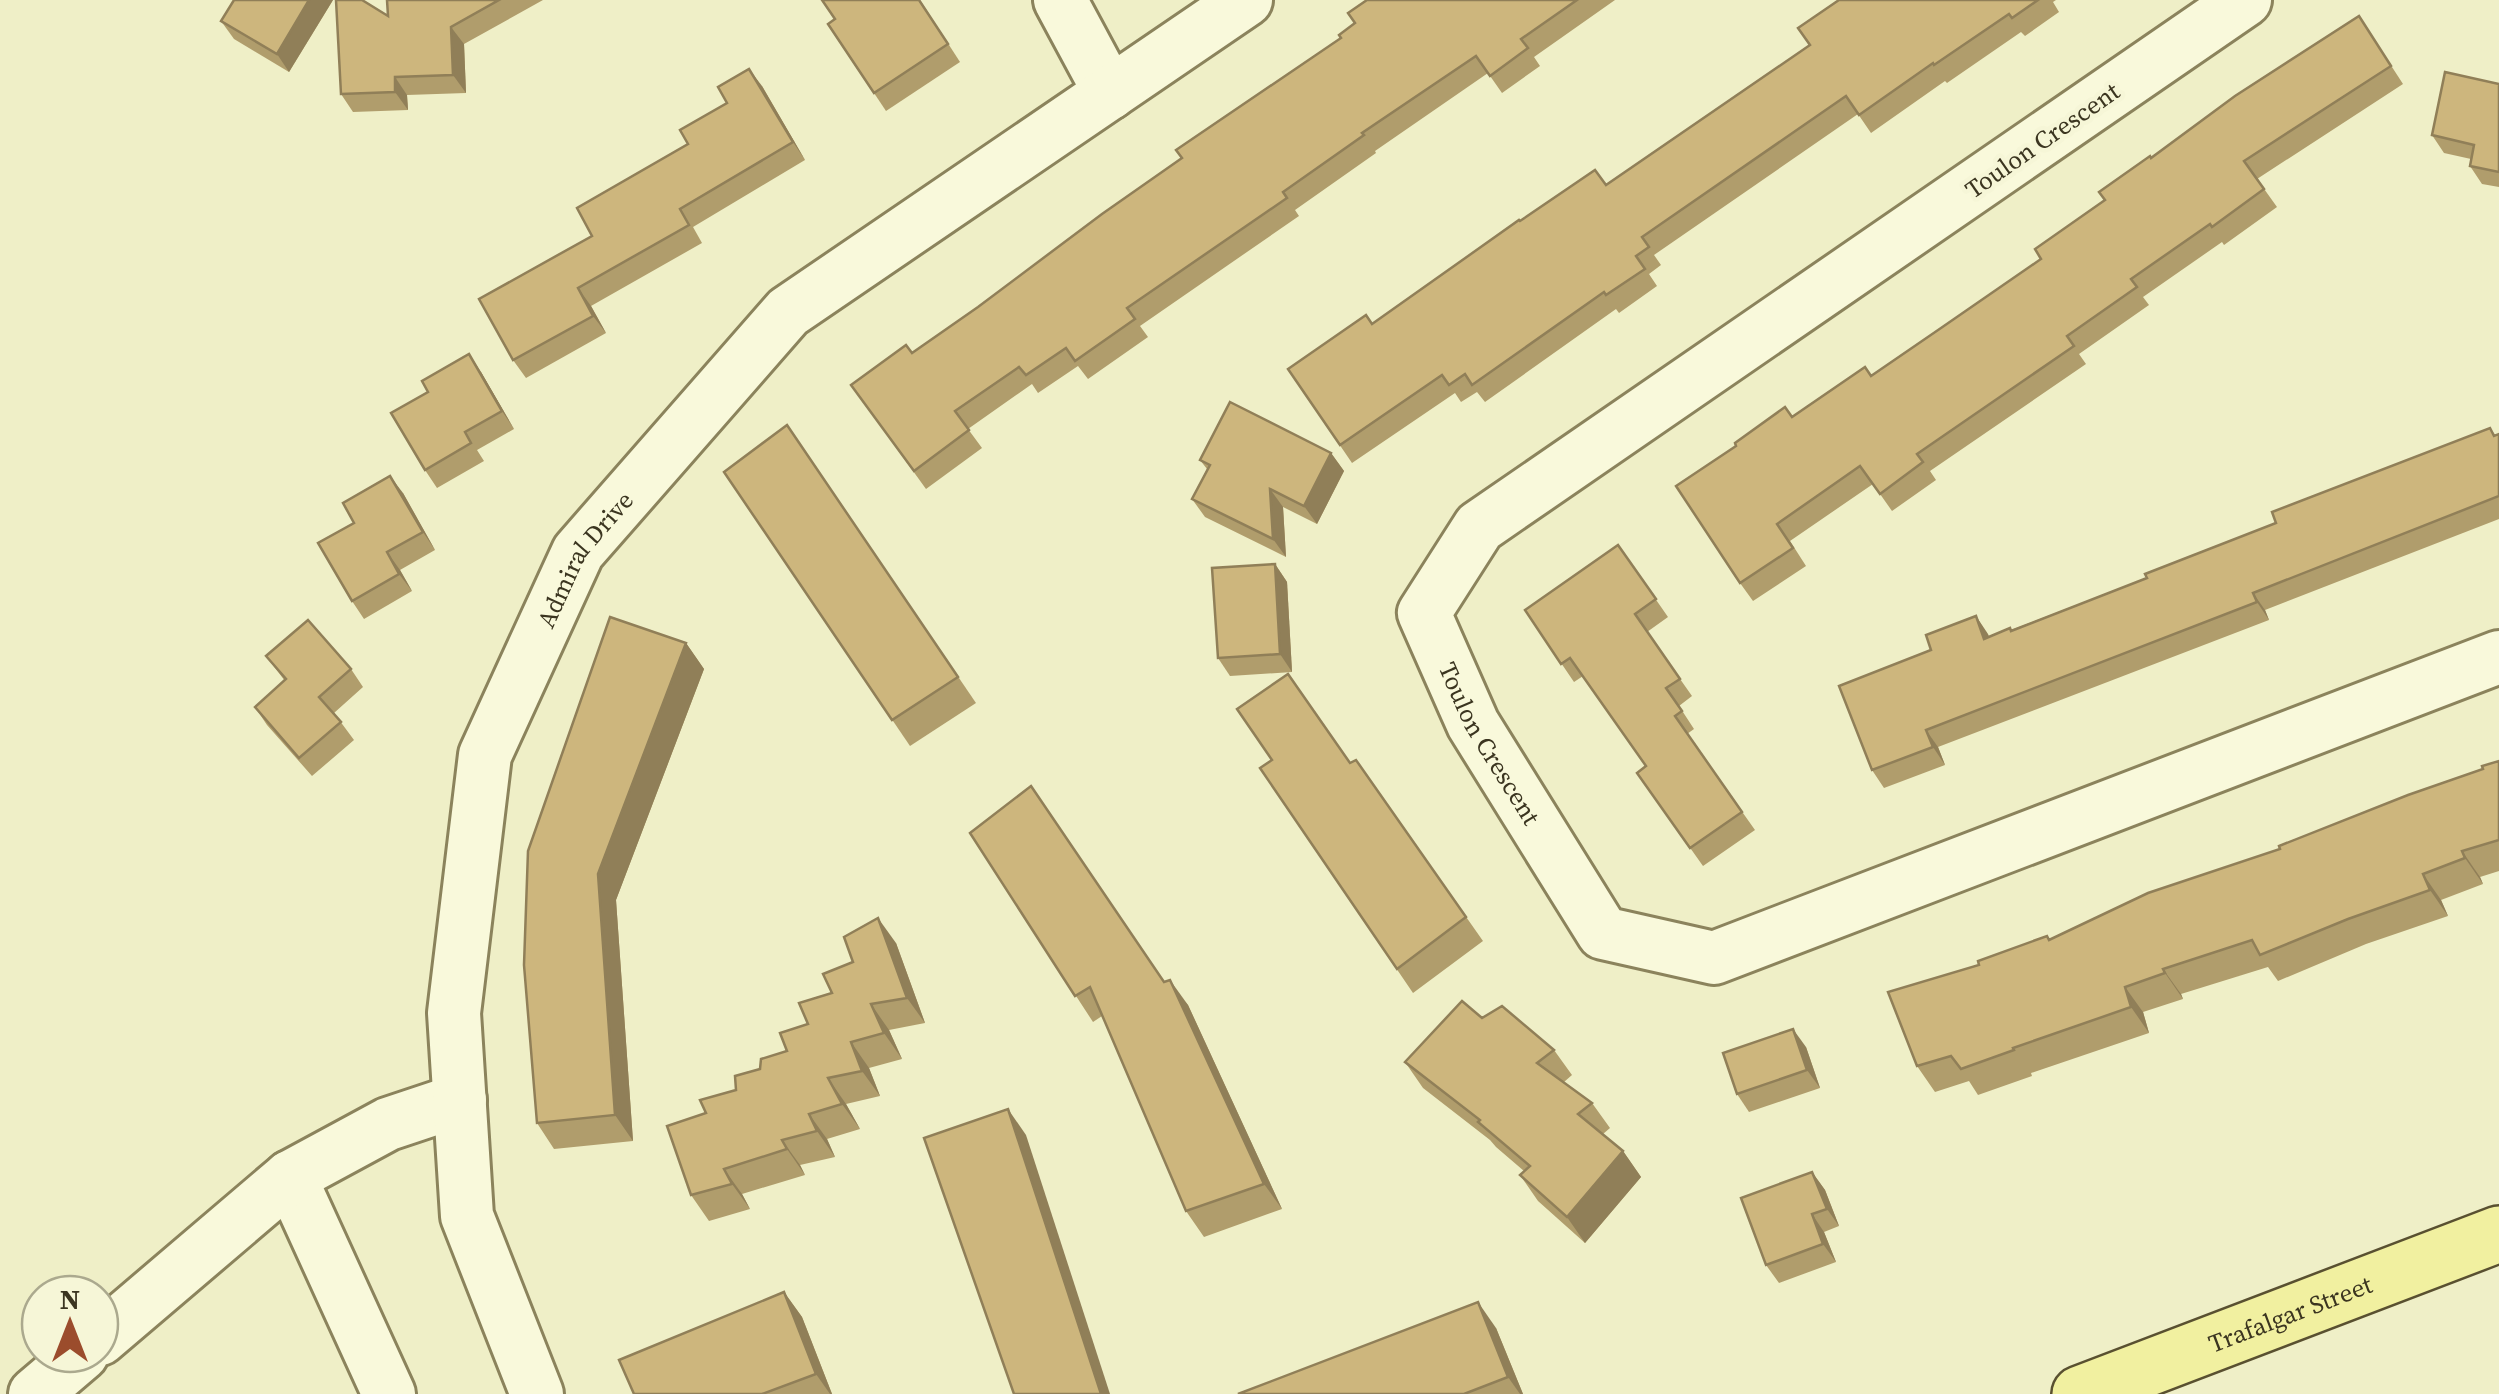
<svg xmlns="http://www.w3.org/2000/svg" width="2499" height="1394" font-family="'Source Serif 4',serif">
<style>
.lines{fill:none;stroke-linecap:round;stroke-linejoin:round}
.minor-casing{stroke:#8b835c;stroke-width:58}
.major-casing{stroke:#595030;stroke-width:60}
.minor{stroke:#f9f9db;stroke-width:52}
.major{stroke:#f1f0a0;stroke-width:55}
.wall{fill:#b09d6c}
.shaded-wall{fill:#907f58}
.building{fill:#cdb67d;stroke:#907f58;stroke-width:2.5}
.labels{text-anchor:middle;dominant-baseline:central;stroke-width:9;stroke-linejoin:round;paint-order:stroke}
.street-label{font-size:25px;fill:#3b3520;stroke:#f6f6d7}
</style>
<rect width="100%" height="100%" fill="#efefc7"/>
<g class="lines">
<g class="minor-casing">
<g id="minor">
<path d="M1060,0L1110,93"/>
<path id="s1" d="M2245,0L1479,527L1424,613L1473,724L1603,933L1714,958L2499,657"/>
<path d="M290,1177L389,1394"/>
<path d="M100,1339L290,1177L388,1124L460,1100"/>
<path d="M35,1394L82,1354"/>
<path id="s2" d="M537,1394L467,1216L454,1013L485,755L578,552L788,312L1246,0"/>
</g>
</g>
<g class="major-casing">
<g id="major">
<path id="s3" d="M2080,1394L2499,1234"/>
</g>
</g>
<use href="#minor" class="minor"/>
<use href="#major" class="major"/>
</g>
<g class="wall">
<path d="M333,0L289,72L234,39L221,21Z"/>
<path d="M387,0H543L464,44L466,93L407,95L408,110L353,112L341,94L388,16Z"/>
<path d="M920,0L960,62L886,111L828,24L835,19Z"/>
<path d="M1367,0H1615L1534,57L1540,66L1502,93L1488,73L1375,151L1376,153L1295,210L1299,216L1140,326L1148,337L1088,379L1078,366L1038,393L1032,384L968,429L982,448L926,489L851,385L912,353L978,307L1182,158L1341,38L1355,23Z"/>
<path d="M1839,0H2056L2053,2L2059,12L2025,36L2021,32L1947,83L1945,81L1871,133L1858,114L1654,255L1661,265L1649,274L1657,286L1619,313L1616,309L1485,402L1477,392L1461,402L1455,393L1352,463L1288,369L1372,324L1520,221L1606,185L1810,45Z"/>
<path d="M2359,16L2403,84L2257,179L2277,207L2224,245L2222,242L2143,297L2149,305L2079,354L2086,364L1930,471L1936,480L1892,511L1873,484L1790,541L1806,566L1753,601L1740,583L1792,417L1871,376L2041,259L2151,158Z"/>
<path d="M2499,84V187L2482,184L2470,166L2471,159L2444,153L2432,135Z"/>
<path d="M762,86L805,160L693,227L702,243L591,306L606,333L526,378L513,360L592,236L688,144Z"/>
<path d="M481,372L514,429L477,450L484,461L437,488L425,470Z"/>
<path d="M787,425L976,703L910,746L724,472Z"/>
<path d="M2490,428L2496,436L2499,434V519L2265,610L2269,620L1938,747L1945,765L1884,788L1872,770L1931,650L1976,616L1989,637L2011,630L2147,578L2276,523Z"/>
<path d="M1331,453L1344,471L1317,524L1283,507L1286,557L1205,517L1192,499L1207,469L1200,460Z"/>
<path d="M403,493L435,550L400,570L412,591L364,619L352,601L354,523Z"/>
<path d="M1618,545L1668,617L1647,632L1692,696L1679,706L1694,729L1687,734L1755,830L1703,866L1637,773L1646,766L1583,676L1574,682L1525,610Z"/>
<path d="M1275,564L1287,582L1292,672L1230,676L1218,658Z"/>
<path d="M686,643L704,669L616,900L633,1141L554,1149L537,1123Z"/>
<path d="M266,656L351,669L363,687L334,713L354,740L312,776L267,725L255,707L285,681Z"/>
<path d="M1356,760L1483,941L1413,993L1260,768L1350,763Z"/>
<path d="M2499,761V871L2480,877L2483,884L2441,900L2448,916L2366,944L2278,981L2268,967L2181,994L2183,999L2143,1012L2149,1033L2031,1073L2032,1076L1978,1095L1969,1081L1935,1092L1917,1066L1979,965L2050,940L2483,769Z"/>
<path d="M970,833L1165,982L1188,1005L1282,1209L1204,1237L1186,1211L1102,1016L1093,1022Z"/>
<path d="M896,943L925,1023L889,1030L902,1059L869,1068L880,1096L846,1104L860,1129L827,1139L835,1157L800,1165L805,1175L742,1194L750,1209L709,1221L691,1195L706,1113L760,1069L787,1051L808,1024Z"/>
<path d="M1482,1018L1554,1050L1572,1075L1564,1082L1592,1103L1610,1128L1603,1134L1623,1151L1641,1177L1585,1243L1538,1201L1520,1175L1524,1171L1496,1147L1490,1140L1423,1088L1405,1062Z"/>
<path d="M1806,1047L1820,1088L1749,1112L1737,1094Z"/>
<path d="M1812,1172L1825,1190L1839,1226L1824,1232L1836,1262L1779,1283L1766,1265Z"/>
<path d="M784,1292L802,1317L832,1394H634Z"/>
<path d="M1496,1328L1523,1394H1238Z"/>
</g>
<g class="shaded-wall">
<path d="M309,0H333L289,72L277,54Z"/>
<path d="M451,27L464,44L466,93L453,75Z"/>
<path d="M749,69L762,86L805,160L793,142Z"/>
<path d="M395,77L407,95L408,110L395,92Z"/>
<path d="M578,288L591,306L606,333L593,316Z"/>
<path d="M469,354L481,372L514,429L502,411Z"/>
<path d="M1331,453L1344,471L1317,524L1304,506Z"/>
<path d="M390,476L403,493L435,550L423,532Z"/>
<path d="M1270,489L1283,507L1286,557L1273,539Z"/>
<path d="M387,552L400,570L412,591L399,574Z"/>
<path d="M1275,564L1287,582L1292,672L1280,654Z"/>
<path d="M2253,593L2265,610L2269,620L2257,602Z"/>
<path d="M1976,616L1988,634L1997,656L1984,639Z"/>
<path d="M686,643L704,669L616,900L633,1141L615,1115L598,874Z"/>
<path d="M1926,730L1938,747L1945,765L1933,747Z"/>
<path d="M2462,851L2480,877L2483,884L2465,858Z"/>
<path d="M2423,874L2441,900L2448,916L2430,890Z"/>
<path d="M878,918L896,943L925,1023L907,998Z"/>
<path d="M2163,969L2181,994L2183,999L2165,973Z"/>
<path d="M1170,980L1188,1005L1282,1209L1264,1184Z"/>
<path d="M2125,987L2143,1012L2149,1033L2131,1007Z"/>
<path d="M871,1004L889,1030L902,1059L884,1033Z"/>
<path d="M1793,1029L1806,1047L1820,1088L1807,1070Z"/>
<path d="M851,1042L869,1068L880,1096L862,1071Z"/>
<path d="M828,1078L846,1104L860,1129L842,1104Z"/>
<path d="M1008,1109L1026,1135L1110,1394H1101Z"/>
<path d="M809,1114L827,1139L835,1157L817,1131Z"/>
<path d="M782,1140L800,1165L805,1175L787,1149Z"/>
<path d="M1623,1151L1641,1177L1585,1243L1567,1217Z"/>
<path d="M724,1169L742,1194L750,1209L732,1184Z"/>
<path d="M1812,1172L1825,1190L1839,1226L1827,1209Z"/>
<path d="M1812,1214L1824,1232L1836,1262L1823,1244Z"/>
<path d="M784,1292L802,1317L832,1394H830L816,1374Z"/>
<path d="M1478,1302L1496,1328L1523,1394H1520L1508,1377Z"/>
</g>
<g class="building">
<path d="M234,0H309L277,54L221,21Z"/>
<path d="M336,0H362L388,16L387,0H499L451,27L453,75L395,77V92L341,94Z"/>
<path d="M822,0H919L948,44L874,93L828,24L835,19Z"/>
<path d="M1367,0H1577L1521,39L1528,48L1490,76L1476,56L1362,133L1364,135L1283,192L1287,198L1127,308L1135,319L1075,361L1066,348L1026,375L1019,367L955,411L969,430L914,471L851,385L906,345L912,353L978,307L1102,214L1182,158L1176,150L1341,38L1339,35L1355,23L1348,13Z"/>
<path d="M1839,0H2038L2012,18L2009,14L1934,65L1933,63L1859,115L1846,96L1642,237L1649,247L1636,256L1645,269L1606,295L1604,292L1472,385L1465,374L1449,385L1442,375L1340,445L1288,369L1366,315L1372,324L1519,220L1520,221L1595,170L1606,185L1810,45L1798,28Z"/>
<path d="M2359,16L2391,66L2244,161L2264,189L2212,227L2210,224L2131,279L2137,287L2067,336L2074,346L1917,454L1923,462L1880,494L1860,466L1777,524L1793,548L1740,583L1676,486L1736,446L1735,443L1785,407L1792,417L1865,367L1871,376L1941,328L2041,259L2035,249L2105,200L2099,192L2150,156L2151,158L2235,96Z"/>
<path d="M749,69L793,142L680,209L689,225L578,288L593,316L513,360L479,299L592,236L577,208L688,144L680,130L727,103L718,87Z"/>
<path d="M2445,72L2499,84V172L2470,166L2474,145L2432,135Z"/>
<path d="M469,354L502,411L465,432L471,443L425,470L391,413L428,392L422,381Z"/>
<path d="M1230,402L1331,453L1304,506L1270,489L1273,539L1192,499L1210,465L1200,460Z"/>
<path d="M787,425L958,677L892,720L724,472Z"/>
<path d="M2490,428L2494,436L2499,434V496L2253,593L2257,602L1926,730L1933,747L1872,770L1839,686L1931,650L1926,635L1976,616L1984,639L2010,628L2011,631L2147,578L2145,574L2276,523L2272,512Z"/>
<path d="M390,476L423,532L387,552L399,574L352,601L318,543L354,523L343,503Z"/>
<path d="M1618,545L1656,599L1635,614L1680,679L1666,688L1682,711L1675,716L1742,812L1690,848L1637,773L1646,766L1570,658L1561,664L1525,610Z"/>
<path d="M1275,564L1280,654L1218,658L1212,568Z"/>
<path d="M610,617L686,643L598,874L615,1115L537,1123L524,965L528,851Z"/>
<path d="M308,620L351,669L319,697L341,722L299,758L255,707L286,679L266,656Z"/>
<path d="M1288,674L1350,763L1356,760L1466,917L1397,969L1260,768L1272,760L1237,709Z"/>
<path d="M2499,761V840L2462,851L2465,858L2423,874L2430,890L2348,919L2260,955L2252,940L2163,969L2165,973L2125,987L2131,1007L2013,1048L2014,1050L1961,1069L1951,1056L1917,1066L1888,992L1979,965L1978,961L2047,936L2049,940L2148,893L2280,849L2279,846L2408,795L2483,769L2482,766Z"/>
<path d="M1031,786L1164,982L1170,980L1264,1184L1186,1211L1090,987L1075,996L970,833Z"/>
<path d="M878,918L907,998L871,1004L884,1033L851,1042L862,1071L828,1078L842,1104L809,1114L817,1131L782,1140L787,1149L724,1169L732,1184L691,1195L667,1126L706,1113L700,1100L736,1090L735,1076L760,1069L761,1059L787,1051L780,1033L808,1024L799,1003L832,993L823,974L853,962L844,937Z"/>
<path d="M1462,1001L1482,1018L1502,1006L1554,1050L1537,1063L1592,1103L1578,1114L1623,1151L1567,1217L1520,1175L1530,1166L1478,1122L1480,1120L1405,1062Z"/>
<path d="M1793,1029L1807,1070L1737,1094L1723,1053Z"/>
<path d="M1008,1109L1101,1394H1014L924,1138Z"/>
<path d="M1812,1172L1827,1209L1812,1214L1823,1244L1766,1265L1741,1198Z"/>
<path d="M784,1292L816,1374L762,1394H634L619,1360Z"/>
<path d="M1478,1302L1508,1377L1464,1394H1238Z"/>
</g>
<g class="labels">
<g class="street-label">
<text transform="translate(2042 140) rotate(-35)">Toulon Crescent</text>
<text stroke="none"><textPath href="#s2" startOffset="875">Admiral Drive</textPath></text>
<text stroke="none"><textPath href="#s1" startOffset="1178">Toulon Crescent</textPath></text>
<text stroke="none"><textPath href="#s3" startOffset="225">Trafalgar Street</textPath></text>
</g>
</g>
<g transform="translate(70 1324)"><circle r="48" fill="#f6f6d7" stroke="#aba98e" stroke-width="2.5"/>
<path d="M0-8L18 38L0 25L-18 38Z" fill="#9b4c2c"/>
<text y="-15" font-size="28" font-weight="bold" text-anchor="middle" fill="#3b3520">N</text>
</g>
</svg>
